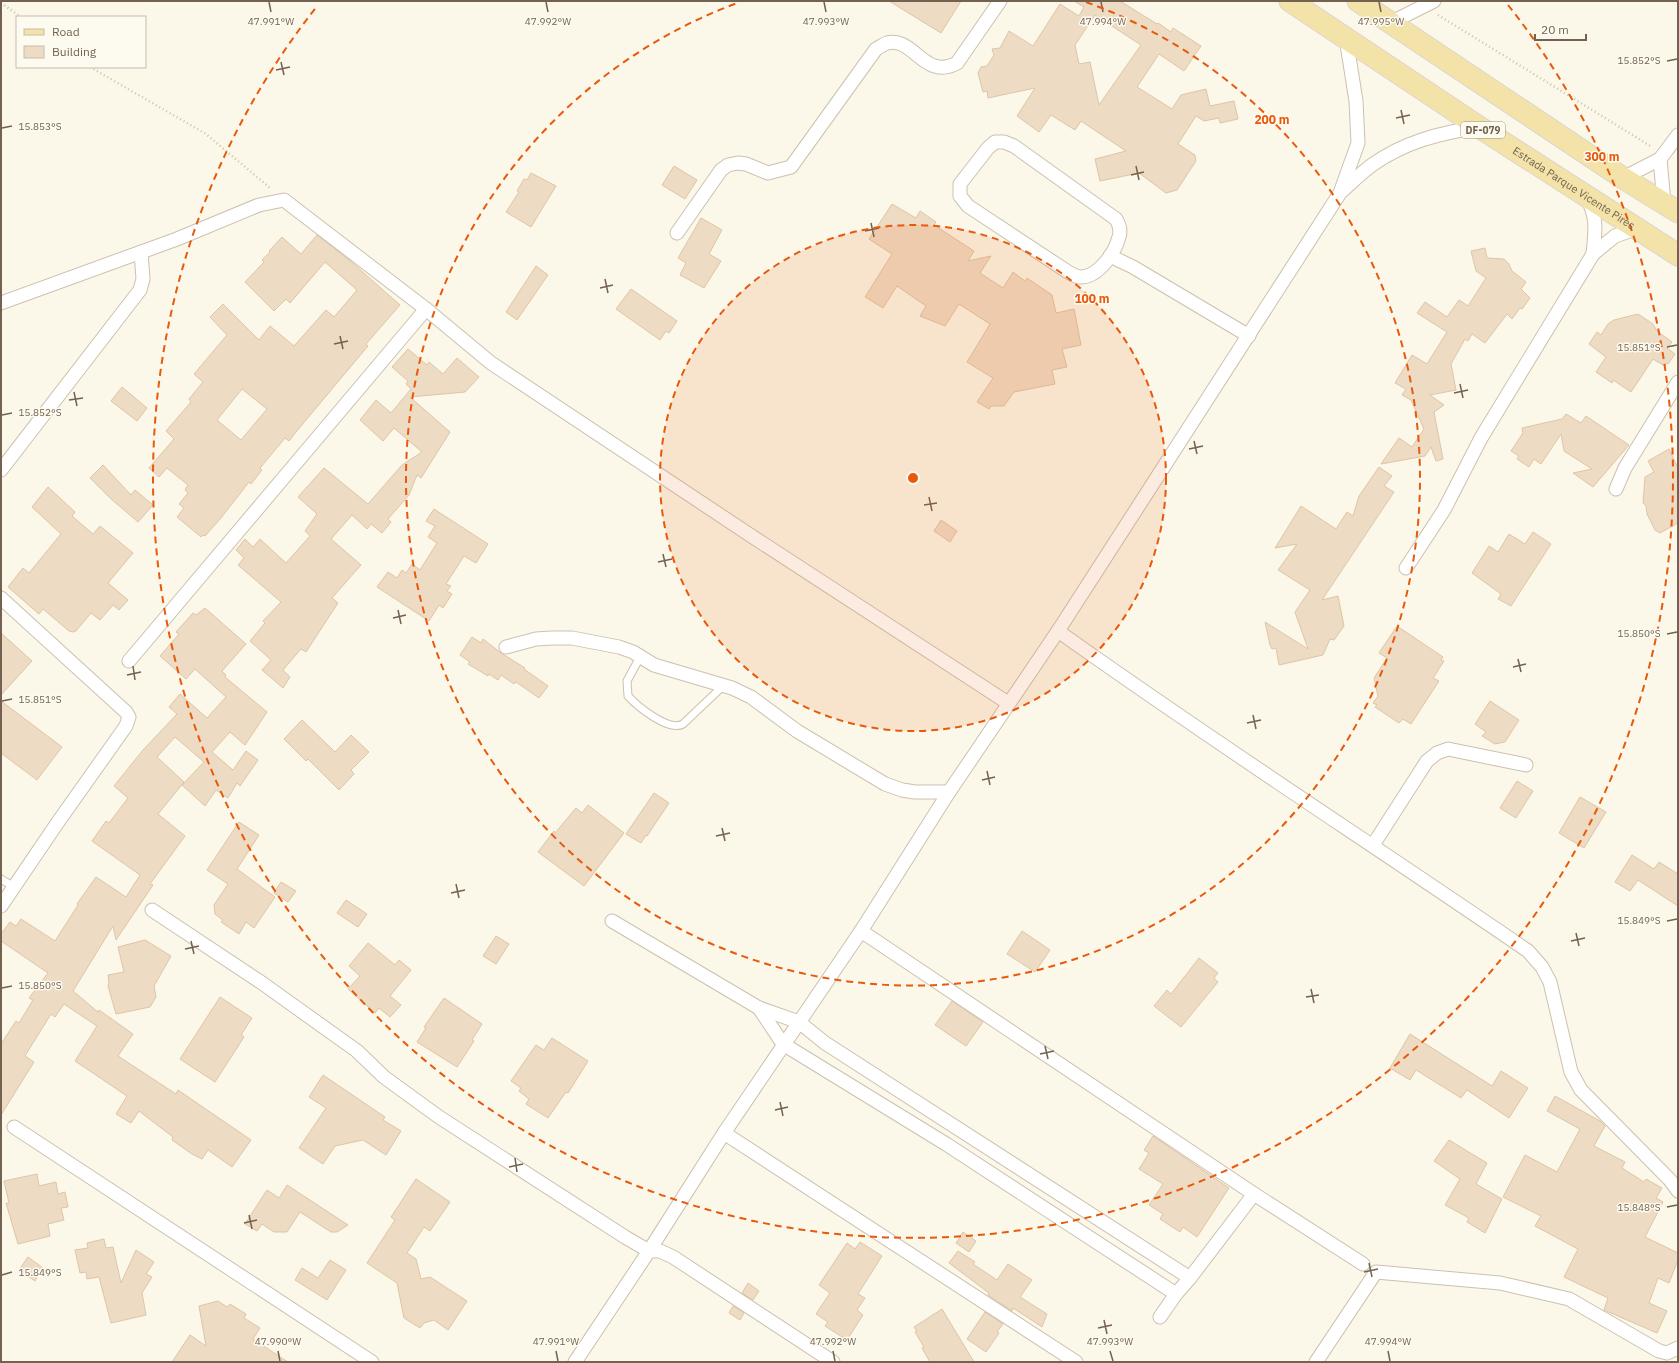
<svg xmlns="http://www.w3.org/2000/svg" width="1679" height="1363" font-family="'IBM Plex Sans',sans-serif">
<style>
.building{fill:#eedbc3;stroke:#dfc5a5;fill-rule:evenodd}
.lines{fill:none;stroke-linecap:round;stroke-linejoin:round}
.lane-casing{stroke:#ccc1b0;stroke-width:9}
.street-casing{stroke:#ccc1b0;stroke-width:15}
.primary-casing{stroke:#dbd6d1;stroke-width:23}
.path{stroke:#d3bfa6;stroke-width:2.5;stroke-dasharray:1 3;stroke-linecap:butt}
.lane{stroke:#fff;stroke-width:7}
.street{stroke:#fff;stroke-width:13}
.primary{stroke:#f3e3a8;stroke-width:21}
.ticks{fill:none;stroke:#73624f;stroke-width:1.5}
.ring{fill:none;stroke:#e8590c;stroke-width:2;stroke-dasharray:7 5}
.labels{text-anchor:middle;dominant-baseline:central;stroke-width:3;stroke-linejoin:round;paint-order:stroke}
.shield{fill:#fdfaef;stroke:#9c907f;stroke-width:1}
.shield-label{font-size:10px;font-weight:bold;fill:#73624f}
.street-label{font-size:11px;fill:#73624f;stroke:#fdfaef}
.ticks-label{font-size:10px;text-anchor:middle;fill:#73624f;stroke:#fdfaef;stroke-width:3;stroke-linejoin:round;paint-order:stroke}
.centre{fill:#e8590c;stroke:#fdfaef;stroke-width:2}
.ring-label{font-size:12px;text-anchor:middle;font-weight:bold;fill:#e8590c;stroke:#fdfaef;stroke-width:3;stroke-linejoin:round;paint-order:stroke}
</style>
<rect width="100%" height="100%" fill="#fbf7e9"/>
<g class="building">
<path d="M889,1H961L941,33Z"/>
<path d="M1074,1H1120L1157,24L1158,23L1171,32L1173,28L1201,46L1184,71L1159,54L1137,87L1172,109L1181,95L1206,89L1210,106L1234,101L1238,119L1220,123L1219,118L1204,121L1196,116L1178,144L1195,155L1196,161L1177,190L1166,193L1139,173L1100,181L1095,159L1126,151L1081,121L1075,130L1051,115L1039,132L1017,116L1035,88L988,98L987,91L983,92L978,73L981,67L987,66L994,55L992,49L1000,48L1009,31L1033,46L1060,4L1079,16L1084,7ZM1095,15L1141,45L1099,105L1090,62L1079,64L1075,45Z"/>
<path d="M674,166L697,180L685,199L662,185Z"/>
<path d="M531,173L556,186L531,227L506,212L519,192L517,191L524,179L527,180Z"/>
<path d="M892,204L916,218L920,211L936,222L934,225L974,251L968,261L991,256L980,273L1003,288L1013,272L1025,281L1027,278L1052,295L1056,313L1074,309L1081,345L1062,349L1067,367L1052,370L1055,384L1014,392L1004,406H991L989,409L977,402L993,378L967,362L990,324L959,304L945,326L920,316L926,306L897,286L883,308L865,297L892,254L869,239Z"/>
<path d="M701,218L722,230L709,254L721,261L704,288L680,275L686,263L678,258Z"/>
<path d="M317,235L348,259L400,305L366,344L368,346L296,432L289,441L285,438L260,468L262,470L251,484L249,482L221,518L205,536L203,535L201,537L177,517L184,508L179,504L188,493L185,490L188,485L167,468L159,477L149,468L174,439L166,431L191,402L189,399L203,382L194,374L227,335L210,317L223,304L259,340L270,326L294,346L326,310L334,317L357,290L325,262L290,303L286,299L274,311L245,282L264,262L262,260L270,252L269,251L282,237L301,254ZM242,389L267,409L241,440L217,420Z"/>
<path d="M1485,248L1487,258L1504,259L1509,264L1512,271L1526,282L1521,289L1530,298L1522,309L1520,308L1512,319L1507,314L1485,343L1472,334L1468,341L1465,339L1451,364L1456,390L1430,395L1444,405L1434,412L1443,459L1436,461L1431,447L1425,456L1381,464L1399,438L1412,447L1424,429L1411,400L1402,395L1406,389L1395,383L1412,355L1427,364L1447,332L1417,313L1425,302L1447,317L1459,300L1468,306L1486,278L1476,271L1471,251Z"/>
<path d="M536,266L548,275L517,320L506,312Z"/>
<path d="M631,289L677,321L669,333L666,331L660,340L616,309Z"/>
<path d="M1638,314L1653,324L1657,331L1672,342L1667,348L1675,354L1668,364L1666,363L1665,366L1653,359L1631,392L1613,380L1612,383L1596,372L1606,357L1589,344L1597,332L1601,335L1608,324L1614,320Z"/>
<path d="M408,349L427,365L429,362L443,374L457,358L479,377L465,392L410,397L450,432L421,478L417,475L409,495L388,519L391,522L382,533L371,524L367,529L352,515L331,539L361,565L332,598L338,603L306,652L301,649L283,670L290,677L283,688L262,670L271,660L250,641L265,623L263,621L281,602L238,565L244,558L236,550L245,539L253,547L260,539L286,563L310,536L305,531L317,514L298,497L324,468L368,504L402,465L422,452L394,428L383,441L360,420L376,400L391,413L411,389L406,384L408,381L392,367Z"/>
<path d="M122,387L147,408L137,421L111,401Z"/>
<path d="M1566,414L1581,423L1586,416L1629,445L1593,487L1573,473L1592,469L1564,451L1561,434L1541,464L1534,459L1529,467L1517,459L1519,456L1511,451L1523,433L1522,428L1562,419Z"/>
<path d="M1669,449L1678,468V523L1660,533L1655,530L1647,514L1646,506L1643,503L1645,477L1654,472L1648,461Z"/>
<path d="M103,465L131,495L135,490L153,505L138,522L110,498L90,478Z"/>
<path d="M1379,467L1392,476L1384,486L1394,492L1322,600L1338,596L1344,626L1334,640L1330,639L1323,655L1279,665L1276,648L1272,649L1270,645L1265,622L1308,649L1295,612L1310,590L1278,570L1297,544L1275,548L1301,506L1336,529L1347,512L1353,516L1359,496Z"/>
<path d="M48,487L75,512L72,516L93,534L100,526L133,553L108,583L128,600L119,610L113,605L100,620L91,613L76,631L73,632L69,631L43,609L39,614L8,587L23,568L29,573L61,534L32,507Z"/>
<path d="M434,509L488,544L476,563L464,556L446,584L451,586L447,591L452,594L443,608L439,605L429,621L377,587L388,572L397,578L402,570L406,573L412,564L420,570L437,543L428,537L435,526L426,521Z"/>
<path d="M941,520L957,531L950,542L934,531Z"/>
<path d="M1533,532L1551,544L1511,606L1498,599L1501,594L1472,573L1489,546L1498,552L1509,534L1525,544Z"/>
<path d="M205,608L246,644L222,671L226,675L225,677L267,712L245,745L230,732L212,752L233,770L246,751L258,760L240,786L237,783L228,798L216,790L205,806L182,785L204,762L175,737L157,757L184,782L158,814L185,836L150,884L153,885L116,940L113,926L73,991L98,1012L99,1010L133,1034L118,1056L176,1094L178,1090L251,1140L232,1167L208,1150L202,1159L192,1154L172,1140L173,1137L139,1111L131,1123L116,1114L127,1096L75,1061L97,1026L64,1004L55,1017L51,1014L25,1056L34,1062L1,1115V1044L16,1021L19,1023L33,1000L29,998L48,973L1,941V934L10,922L16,926L21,919L55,941L78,905L77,904L96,877L126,897L140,875L92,841L106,821L109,823L128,798L114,786L143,750L177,714L169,707L180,694L207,718L226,697L195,669L186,679L160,656L179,634L176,632L193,613L196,615Z"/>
<path d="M1397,626L1443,657L1441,660L1444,661L1433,678L1439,681L1411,724L1403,719L1399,723L1375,707L1377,705L1373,703L1378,696L1374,678L1387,658L1379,653Z"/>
<path d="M1,633L32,661L1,695Z"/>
<path d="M472,637L481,643L483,639L501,653L525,668L524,669L548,686L539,698L516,682L514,684L501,675L498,680L489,674L488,676L468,664L470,662L460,655Z"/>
<path d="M1,701L62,747L37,780L1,753Z"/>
<path d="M1490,701L1519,720L1505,742L1495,744L1482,736L1486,732L1475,724Z"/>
<path d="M302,720L335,752L351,735L369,752L351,770L354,774L339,790L308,759L306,761L284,739Z"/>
<path d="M1517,781L1533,791L1516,818L1500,808Z"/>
<path d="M654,793L669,803L647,836L646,835L641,843L626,834Z"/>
<path d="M1580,797L1606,812L1584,848L1559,833Z"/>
<path d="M588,805L624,833L584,886L538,852L554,831L555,833L576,808L582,813Z"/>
<path d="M239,822L259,835L237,869L275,897L254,928L246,922L239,934L221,922L223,920L215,914L214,905L228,884L207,870Z"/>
<path d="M1632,855L1654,869L1659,862L1678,874V906L1638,880L1630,891L1615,882Z"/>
<path d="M281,882L296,891L288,902L274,893Z"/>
<path d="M346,900L367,914L358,927L337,913Z"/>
<path d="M1022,931L1050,950L1035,972L1007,954Z"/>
<path d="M496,936L509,944L496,964L483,956Z"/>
<path d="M145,940L171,956L154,986L156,997L150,1007L116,1014L108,986L109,982L108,975L124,972L118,947Z"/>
<path d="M368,943L395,965L399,960L411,970L390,996L401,1005L390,1017L379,1008L375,1013L348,989L360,976L349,966Z"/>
<path d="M1199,958L1218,973L1214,978L1218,982L1181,1027L1154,1006L1167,990L1171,994Z"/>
<path d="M220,997L252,1018L241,1035L244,1037L215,1082L180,1059Z"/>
<path d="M444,998L482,1024L472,1040L474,1041L457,1067L417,1042L426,1028L424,1027Z"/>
<path d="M952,1001L983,1022L966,1046L935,1025Z"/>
<path d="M1410,1034L1492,1086L1501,1071L1528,1088L1509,1118L1467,1090L1461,1098L1416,1070L1410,1080L1390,1068Z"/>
<path d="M552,1038L588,1061L568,1093L566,1092L548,1118L526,1104L529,1099L519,1091L521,1088L511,1081L536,1045L544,1050Z"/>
<path d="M323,1075L385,1117L383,1120L401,1131L386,1155L363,1140L335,1146L323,1164L299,1148L326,1108L309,1097Z"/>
<path d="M1555,1096L1600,1121L1605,1126L1594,1146L1625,1162L1622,1168L1644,1182L1646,1179L1662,1188L1656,1198L1663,1202L1645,1237L1678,1253V1260L1669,1283L1658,1278L1649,1303L1667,1311L1657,1333L1604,1310L1608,1298L1564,1277L1578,1249L1535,1226L1541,1216L1503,1197L1525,1155L1557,1172L1580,1129L1547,1111Z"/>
<path d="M1153,1136L1229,1188L1197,1237L1183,1227L1180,1232L1160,1219L1163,1214L1149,1205L1163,1184L1139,1169L1149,1153L1144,1150Z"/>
<path d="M1449,1140L1487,1163L1476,1184L1502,1199L1485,1233L1467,1222L1469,1218L1445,1205L1460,1179L1434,1161Z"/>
<path d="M37,1174L39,1186L56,1182L58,1194L65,1192L68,1207L61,1208L64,1220L48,1224L50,1236L18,1244L6,1203H9L4,1181Z"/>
<path d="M416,1179L450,1202L430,1231L424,1227L407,1253L416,1259L421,1279L430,1277L467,1301L448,1330L434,1320L424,1323L420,1328L404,1318L397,1283L367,1263L395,1220L391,1217Z"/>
<path d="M287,1185L348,1225L337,1232H331L300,1212L287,1232H274L262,1224L257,1231L245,1224L267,1190L279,1198Z"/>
<path d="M963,1232L976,1241L969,1252L956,1243Z"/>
<path d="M104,1239L106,1248L113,1247L121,1283L136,1250L154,1262L146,1274L152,1277L142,1293L146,1315L111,1323L99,1277L87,1279L86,1272L80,1273L75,1250L88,1248L87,1243Z"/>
<path d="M860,1242L882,1256L858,1294L865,1298L857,1310L863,1315L847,1340L825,1326L828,1322L816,1314L830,1293L819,1285L847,1243L855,1249Z"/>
<path d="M958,1251L975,1262L973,1264L997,1280L1008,1264L1032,1280L1020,1297L1047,1314L1042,1327L1013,1308L1012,1311L988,1295L989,1293L949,1263Z"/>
<path d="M28,1257L43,1268L35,1281L19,1270Z"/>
<path d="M330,1260L346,1270L327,1300L295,1280L302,1268L318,1278Z"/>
<path d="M748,1283L759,1291L753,1300L742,1293Z"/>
<path d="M218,1301L227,1307L230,1304L246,1314L244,1318L260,1328L253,1339L288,1362H172L190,1335L206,1346L199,1306Z"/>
<path d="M733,1306L744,1313L740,1320L729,1313Z"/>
<path d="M942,1309L974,1362H930L922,1348L924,1347L915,1332L917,1331L914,1327Z"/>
<path d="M985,1312L1003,1324L997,1332L999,1333L986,1352L967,1339Z"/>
</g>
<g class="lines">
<g class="lane-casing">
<g id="lane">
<path d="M640,657L627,681L628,696C638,707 669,732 683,724L723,686"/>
<path d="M1,879L14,887"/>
</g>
</g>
<g class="street-casing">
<g id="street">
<path d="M1390,23L1434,1"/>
<path d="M995,142H1004L1014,146L1116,219C1119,224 1121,231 1119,237C1115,253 1098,278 1079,277C1076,276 1071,274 1068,272L968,206L960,196V184L988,148Z"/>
<path d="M1660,159L1664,203"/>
<path d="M1623,178L1660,159L1678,135"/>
<path d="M1341,192C1351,183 1361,173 1372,165C1404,142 1440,133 1479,127"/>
<path d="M1587,198C1598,219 1595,231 1593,254"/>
<path d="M677,233L721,170L728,165L738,163L746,164L768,173L791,167L876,49C880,47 884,44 887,43C914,36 924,81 957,63L1000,1"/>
<path d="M1110,256L1133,267L1249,336"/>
<path d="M1,303L177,239L259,205L284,200L426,309L491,363L753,537L1008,703"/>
<path d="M1,470L140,290L143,279L141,252"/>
<path d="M1616,489L1625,468L1678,382"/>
<path d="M1406,568L1444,510L1481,438L1593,254L1615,236L1635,229"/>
<path d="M1,598L126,712L129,717L126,726L58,822L1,906"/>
<path d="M1058,631C1212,741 1372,844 1528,951L1542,967L1550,982L1571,1072L1581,1090L1670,1180L1678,1191"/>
<path d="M506,647L536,639L552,638H572L619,647L633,652L654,665L732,688L751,697L797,731L885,784L902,790L915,792H949"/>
<path d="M129,661L426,309"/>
<path d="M1373,845L1427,761L1437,753L1448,749L1526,765"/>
<path d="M152,910L262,983L357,1051L384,1077L439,1117L625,1237L649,1251H660L673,1257L833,1362"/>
<path d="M612,921L759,1008L799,1022L825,1043L1190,1278"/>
<path d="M861,931L1254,1194L1363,1264"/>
<path d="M759,1008L783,1044L946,1144L1176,1294"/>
<path d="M14,1127L372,1362"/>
<path d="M724,1133L1076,1362"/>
<path d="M1160,1317L1176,1294L1190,1278L1254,1194"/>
<path d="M575,1362L649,1251L724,1133L861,931L949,792L1058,631L1340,193L1358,143L1356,101L1346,38"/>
<path d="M1316,1362L1376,1272L1500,1283L1569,1299L1659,1351L1667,1353L1678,1348"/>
</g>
</g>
<g class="primary-casing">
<g id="primary">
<path id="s1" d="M1290,1L1479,127L1678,255"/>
<path d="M1358,1L1623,178L1678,212"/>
</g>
</g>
<g class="path">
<path d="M1,3L21,17"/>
<path d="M1438,15L1652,147"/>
<path d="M90,67L206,134L270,188"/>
</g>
<use href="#lane" class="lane"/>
<use href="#street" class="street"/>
<use href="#primary" class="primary"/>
</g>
<path class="ticks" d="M269,2L271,12M546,2L548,12M824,2L826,12M1101,2L1103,12M1379,2L1381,12M1667,61L1677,59M281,62L284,75M276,70L290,67M1401,110L1404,124M1396,118L1410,115M2,128L12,126M1136,166L1139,180M1131,175L1144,172M871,223L874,237M865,231L879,228M605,279L608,293M600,288L613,285M340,336L343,349M334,344L348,341M1667,347L1677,345M1460,384L1463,398M74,392L77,406M1454,393L1468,390M69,400L83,398M2,415L12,413M1194,441L1197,454M1189,449L1203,446M929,497L932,511M924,505L937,503M663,554L666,567M658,562L672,559M398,610L401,624M393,618L406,615M1667,634L1677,632M1518,659L1521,672M133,666L135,680M1513,667L1526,664M127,675L141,672M2,701L12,699M1253,715L1256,729M1247,723L1261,720M987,771L990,785M982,780L995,777M722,828L725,841M716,836L730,833M456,884L459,898M451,893L465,890M1667,921L1677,919M1576,933L1579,946M191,941L194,954M1571,941L1585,938M185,949L199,946M2,988L12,986M1311,989L1314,1003M1306,997L1319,995M1045,1046L1048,1059M1040,1054L1054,1051M780,1102L783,1116M775,1110L788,1107M515,1158L517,1172M509,1167L523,1164M1667,1207L1677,1205M249,1215L252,1229M244,1223L257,1220M1369,1263L1372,1277M1364,1272L1378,1269M2,1275L12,1272M1104,1320L1107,1334M1098,1328L1112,1325M278,1351L280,1361M556,1351L558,1361M833,1351L835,1361M1110,1351L1113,1361M1388,1351L1390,1361"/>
<circle cx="913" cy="478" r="253" fill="#e8590c" fill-opacity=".12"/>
<g class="ring">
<circle cx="913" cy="478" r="253"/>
<path d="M1086 2A507 507 0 1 1 740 2"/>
<path d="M1508 5A760 760 0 1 1 318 5"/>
</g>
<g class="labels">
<rect class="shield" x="1461" y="122" width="44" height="16" rx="3"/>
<g class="shield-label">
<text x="1483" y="130">DF-079</text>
</g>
<g class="street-label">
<text stroke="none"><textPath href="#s1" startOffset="340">Estrada Parque Vicente Pires</textPath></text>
</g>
</g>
<g class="ticks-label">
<text x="271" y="25">47.991°W</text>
<text x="548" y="25">47.992°W</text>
<text x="826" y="25">47.993°W</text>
<text x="1103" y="25">47.994°W</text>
<text x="1381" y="25">47.995°W</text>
<text x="1639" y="64">15.852°S</text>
<text x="40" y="130">15.853°S</text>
<text x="1639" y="351">15.851°S</text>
<text x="40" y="416">15.852°S</text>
<text x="1639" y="637">15.850°S</text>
<text x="40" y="703">15.851°S</text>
<text x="1639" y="924">15.849°S</text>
<text x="40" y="989">15.850°S</text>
<text x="1639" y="1211">15.848°S</text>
<text x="40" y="1276">15.849°S</text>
<text x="278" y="1345">47.990°W</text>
<text x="556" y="1345">47.991°W</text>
<text x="833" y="1345">47.992°W</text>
<text x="1110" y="1345">47.993°W</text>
<text x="1388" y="1345">47.994°W</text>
</g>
<circle cx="913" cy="478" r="6" class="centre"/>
<g class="ring-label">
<text x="1272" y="124">200 m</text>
<text x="1602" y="161">300 m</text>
<text x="1092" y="303">100 m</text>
</g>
<rect width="1679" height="1363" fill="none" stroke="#73624f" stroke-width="4"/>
<rect x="16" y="16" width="130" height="52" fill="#fdfaef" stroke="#c6bdaf"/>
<rect x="24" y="29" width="20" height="6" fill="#f3e3a8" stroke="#c6bdaf"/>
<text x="52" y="36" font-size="12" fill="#73624f">Road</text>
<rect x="24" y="46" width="20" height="12" fill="#eedbc3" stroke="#c6bdaf"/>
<text x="52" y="56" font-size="12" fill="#73624f">Building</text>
<path d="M1535 34v6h51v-6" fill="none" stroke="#73624f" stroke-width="2"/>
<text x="1541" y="34" font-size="12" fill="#73624f" stroke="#fdfaef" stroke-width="3" paint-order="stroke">20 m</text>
</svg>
